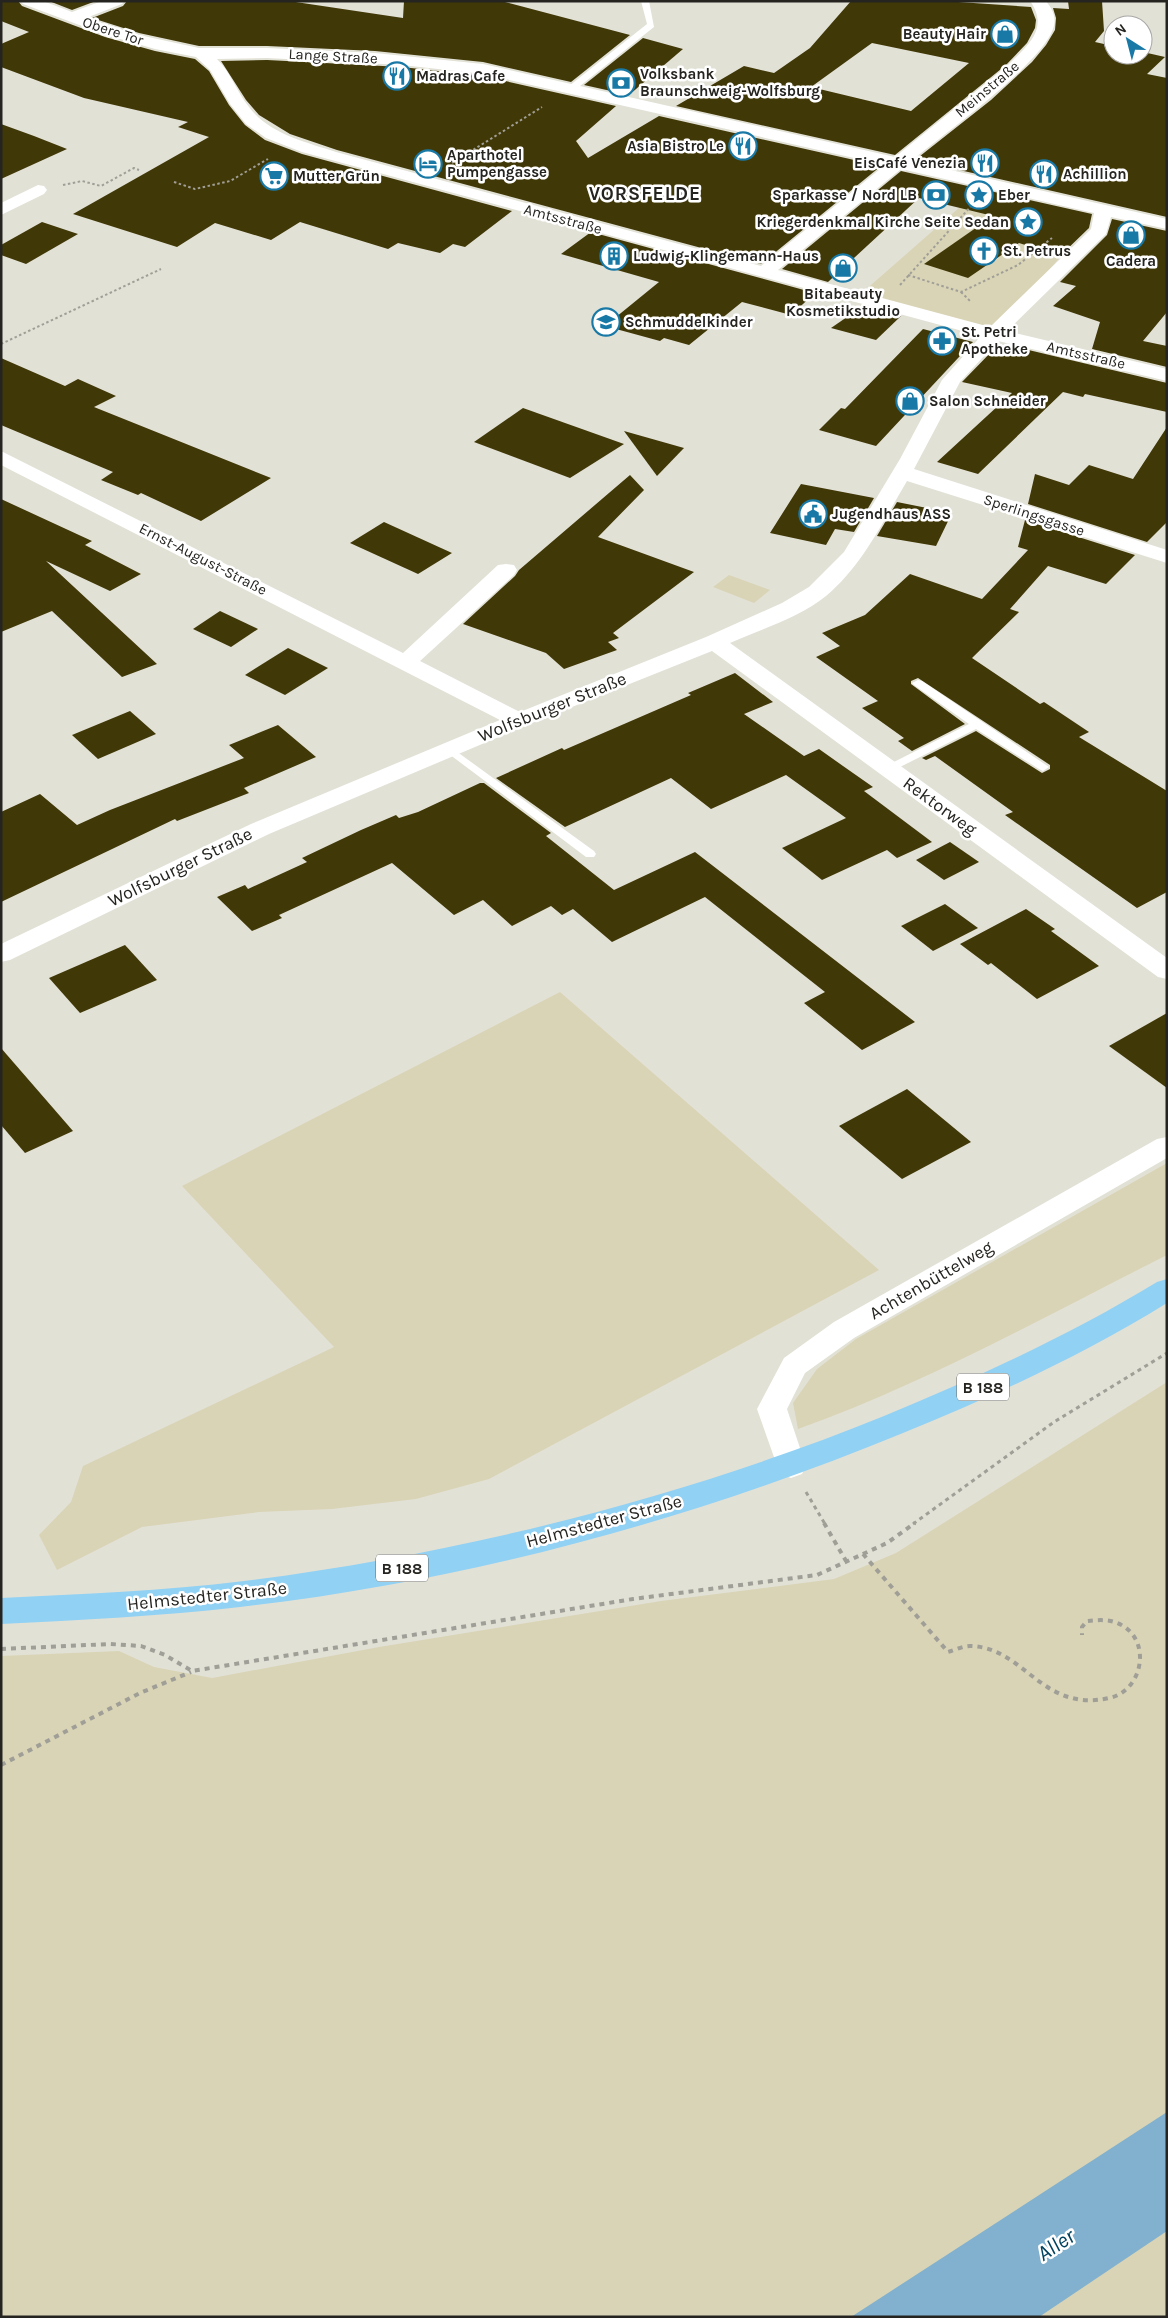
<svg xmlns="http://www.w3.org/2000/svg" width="1168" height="2318" font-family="Karla,sans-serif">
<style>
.green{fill:#d9d4b6}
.water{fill:#81b1ce}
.building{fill:#413807;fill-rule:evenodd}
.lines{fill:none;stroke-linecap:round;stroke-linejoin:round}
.path-far2{stroke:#a09f97;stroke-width:2;stroke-dasharray:2.5 2.5;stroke-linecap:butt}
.path-far1{stroke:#a09f97;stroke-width:3;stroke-dasharray:4 4;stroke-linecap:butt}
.path{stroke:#a09f97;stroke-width:4;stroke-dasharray:5 5;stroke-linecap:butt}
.service{fill:#fff;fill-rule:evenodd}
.minor{fill:#fff;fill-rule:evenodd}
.primary{fill:#91d1f4;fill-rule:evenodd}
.labels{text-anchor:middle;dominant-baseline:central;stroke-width:5;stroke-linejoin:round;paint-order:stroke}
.far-street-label{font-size:15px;fill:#252420;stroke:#fff}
.far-poi-label{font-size:15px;font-weight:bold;fill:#252420;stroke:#fff;text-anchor:start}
.shield{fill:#fff;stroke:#666663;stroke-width:1}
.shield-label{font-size:16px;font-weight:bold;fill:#252420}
.street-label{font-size:18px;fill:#252420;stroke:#fff}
.far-district-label{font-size:19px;font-weight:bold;letter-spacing:1px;fill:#252420;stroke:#fff}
.near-water-label{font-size:22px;font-style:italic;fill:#00425e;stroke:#fff}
</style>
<rect width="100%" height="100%" fill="#e2e1d6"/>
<g class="green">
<path d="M960,207L1087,226L994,334L855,299Z"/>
<path d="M729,575L770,590L754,603L713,587Z"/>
<path d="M560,992L879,1270L489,1479L416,1499L332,1509L259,1512L142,1527L57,1570L39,1535L71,1502L83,1466L334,1347L182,1186Z"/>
<path d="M1167,1163V1255C1046,1316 926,1383 798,1429L793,1403L817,1369L856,1339Z"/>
<path d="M1167,1382V2317H1V1656L119,1651L154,1667L212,1678L379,1647L661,1601L834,1579L896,1553Z"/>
</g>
<path class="water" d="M1167,2112V2231L1039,2317H851Z"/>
<g class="building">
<path d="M1,1H18L22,6L105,37L155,51L195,59L209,71L229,105L245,125L265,140L302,154L512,211L465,247L453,244L440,253L398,243L388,249L300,222L271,240L215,223L177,247L73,214L209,137L178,127L188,122L84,98L1,67V44L29,32L1,21Z"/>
<path d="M49,1H96L72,10Z"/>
<path d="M127,1H289L403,18L404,1H501L630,35L571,82L483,62L375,51L267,46H199L139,33L92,18L123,6Z"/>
<path d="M851,1H944L1031,7L1036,20L1035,28L1027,43L1006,65L895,155L676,106L744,66L774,73L810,48ZM872,43L969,63L911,111L811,87Z"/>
<path d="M1068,1H1102L1104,31L1095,42L1113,46V55H1143V52L1165,57L1147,74L1167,78V217L915,160L991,100L1032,62L1046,45L1055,30L1056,18L1053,8L1069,9Z"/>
<path d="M643,38L683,49L629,95L584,85Z"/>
<path d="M267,60L402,67L483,76L616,106L576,141L588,158L659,116L881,166L761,264L337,150L290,134L259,115L246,100L221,61Z"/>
<path d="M1,124L34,136L67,149L1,179Z"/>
<path d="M901,171L1092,214L1089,228L1060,256L1019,243L968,278L924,264L993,216L919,198L828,282L782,269Z"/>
<path d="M1112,219L1167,231V312L1143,341L1167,346V367L1092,349L1100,322L1053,306L1076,286L1060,282L1107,235Z"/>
<path d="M42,222L78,234L26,264L1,255V245Z"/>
<path d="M591,232L815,293L791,315L742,302L689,345L664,338L660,341L605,326L659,282L561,254Z"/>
<path d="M863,306L901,316L876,340L831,328Z"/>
<path d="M923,329L973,342L876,446L819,430L841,408L845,409Z"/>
<path d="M1008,345L1167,383V412L1085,394L1083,397L1063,392L978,474L937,462L1012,393L962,382L995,348L1004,350Z"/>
<path d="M1,358L65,386L78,379L116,396L94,407L271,478L201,521L141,493L138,495L101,480L113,472L1,425Z"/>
<path d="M523,408L624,444L570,478L474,442Z"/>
<path d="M1167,427V522L1147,542L1028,504L1035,474L1069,485L1089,465L1133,479Z"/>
<path d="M624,431L684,448L657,476Z"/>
<path d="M630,475L644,490L598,537L694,572L613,633L619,638L608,642L617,650L564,669L546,653L463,624L515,576L519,570Z"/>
<path d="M801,484L874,498L854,532L835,529L826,545L770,533Z"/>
<path d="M1,499L92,541L85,545L141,574L110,591L46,561L157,664L122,677L52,611L1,632Z"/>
<path d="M897,502L952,513L936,546L877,536Z"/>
<path d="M1025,520L1135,555L1106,584L1048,566L1010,609L1019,612L972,658L1040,704L1044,702L1089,732L1079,737L1167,791V892L1137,908L1005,815L1013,812L935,756L926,760L922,758L976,731L1042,773L1050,769V765L918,678L911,681V684L965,724L912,751L898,741L904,738L862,708L878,701L816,657L840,646L822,633L865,615L910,574L982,599L1028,550L1018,547Z"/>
<path d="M384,522L452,553L418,574L350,543Z"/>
<path d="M220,611L258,629L231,647L193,629Z"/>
<path d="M288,648L328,668L285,695L245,675Z"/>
<path d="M735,673L773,702L744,714L804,756L819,749L843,766L873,787L864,791L932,842L897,858L887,850L822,880L782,848L846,818L786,775L711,809L671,778L565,827L496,778L562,748L564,750L691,695L688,693Z"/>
<path d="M130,711L156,734L98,759L72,735Z"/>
<path d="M278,725L316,757L244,788L249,793L177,821L175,819L1,902V812L40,794L77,825L110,810L244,758L229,745Z"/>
<path d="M480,783H484L551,833L546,836L614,890L695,852L915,1022L862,1050L804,1003L825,992L705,897L612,942L573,909L562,915L551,906L512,926L483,900L454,915L392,863L279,915L282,918L252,931L217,897L245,885L248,889L307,862L302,858L361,830L396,815L399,818L418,812Z"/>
<path d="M950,842L979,862L944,880L916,860Z"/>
<path d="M945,904L978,928L933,951L901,926Z"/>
<path d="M1026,909L1055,929L1051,931L1099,966L1037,999L991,963L988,965L960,944Z"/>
<path d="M125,945L157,980L80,1013L49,978Z"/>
<path d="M1167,1013V1088L1109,1046Z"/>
<path d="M1,1048L73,1131L25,1153L1,1125Z"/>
<path d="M907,1089L971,1142L902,1179L839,1126Z"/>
</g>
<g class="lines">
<g class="path-far2">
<path d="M452,163L542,107"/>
<path d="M174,182L195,189L230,181L268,159"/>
<path d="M63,185L82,181L101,186L134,168L139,170"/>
<path d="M908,275L961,292L1018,265L1052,238"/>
<path d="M900,285L973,204"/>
<path d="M961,292L971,302"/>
<path d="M1,344L161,269"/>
</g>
<g class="path-far1">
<path d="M806,1492L825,1524"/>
<path d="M913,1524L1054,1422L1167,1353"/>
</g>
<g class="path">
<path d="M824,1523L846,1561"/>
<path d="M863,1554L948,1652C955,1650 963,1646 970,1646C1025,1647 1041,1713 1109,1698C1144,1691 1153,1637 1117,1623C1108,1619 1097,1620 1087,1621L1082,1627V1635"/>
<path d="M1,1649L110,1644L141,1646L165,1655L192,1671L633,1599L817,1575L887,1543L915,1523"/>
<path d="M1,1765L140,1693L191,1672"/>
</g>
<g class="service">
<path d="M641,1H649L654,27L575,90H569V86L647,24Z"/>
<path d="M918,680L922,681L1049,767L1043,771L1039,769L976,729L892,771H884L882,769L884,767L969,724L914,685L912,683Z"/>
<path d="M449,746L594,851L596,854L594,857H586L445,751L443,749Z"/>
</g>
<g class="minor">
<path d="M20,1H43L72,12L102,1H125L122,4L86,18L139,35L199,48H267L375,53L483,64L895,157L1007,66C1027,46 1050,29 1030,1H1046C1053,10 1057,18 1053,29C1041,64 943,135 911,161L1167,219V229L1111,217L1106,234L1007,331L1167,369V381L998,341L960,382L914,469L1167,550V563L907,481C883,521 863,565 826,596C799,618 761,629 730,643L1167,958V979L1158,977L712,651L527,725L269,834L10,960L1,962V944L251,824L500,720L1,465V451L403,653L498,565L506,564L514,565L517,570L514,575L420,661L520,712L706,637L782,603L809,587L844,552L900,459L942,380L981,336L302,152L266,138L246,124L230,104L210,70L196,57L155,49L106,35L23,4ZM267,58L402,65L483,74L885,165L761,266L336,152C306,142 269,134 249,107C237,92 231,73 217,59ZM901,169L1094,213L1091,229L990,327L778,270Z"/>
<path d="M38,185L44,186L47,190L44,194L1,215V203Z"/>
<path d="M1167,1137V1158L854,1338L805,1373L787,1409L806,1466L802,1474L791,1478L780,1474L757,1409L784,1358L834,1322L1157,1139Z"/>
</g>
<path class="primary" d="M1167,1279V1303C1083,1355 994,1396 903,1433C692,1520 467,1581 240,1607C161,1616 81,1620 1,1624V1598C82,1594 163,1591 244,1581C464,1553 679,1499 884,1416C978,1377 1070,1335 1157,1282Z"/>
</g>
<defs>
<g id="shop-ring" transform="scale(1.4375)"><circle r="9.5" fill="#fff" stroke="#1979a6" stroke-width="1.5"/><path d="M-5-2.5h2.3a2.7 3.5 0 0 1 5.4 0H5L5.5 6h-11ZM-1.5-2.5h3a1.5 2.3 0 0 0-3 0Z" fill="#1979a6"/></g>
<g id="restaurant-ring" transform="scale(1.4375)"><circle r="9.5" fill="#fff" stroke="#1979a6" stroke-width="1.5"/><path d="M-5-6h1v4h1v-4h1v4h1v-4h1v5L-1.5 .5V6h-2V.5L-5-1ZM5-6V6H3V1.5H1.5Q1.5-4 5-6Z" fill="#1979a6"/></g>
<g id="bank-ring" transform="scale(1.4375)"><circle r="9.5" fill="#fff" stroke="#1979a6" stroke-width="1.5"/><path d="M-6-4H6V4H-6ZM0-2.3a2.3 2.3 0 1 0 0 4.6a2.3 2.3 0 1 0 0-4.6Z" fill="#1979a6"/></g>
<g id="hotel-ring" transform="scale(1.4375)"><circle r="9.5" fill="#fff" stroke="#1979a6" stroke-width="1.5"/><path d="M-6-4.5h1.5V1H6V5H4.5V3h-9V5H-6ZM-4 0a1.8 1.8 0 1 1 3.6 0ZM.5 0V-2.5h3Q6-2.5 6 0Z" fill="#1979a6"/></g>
<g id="supermarket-ring" transform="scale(1.4375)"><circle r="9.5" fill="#fff" stroke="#1979a6" stroke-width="1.5"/><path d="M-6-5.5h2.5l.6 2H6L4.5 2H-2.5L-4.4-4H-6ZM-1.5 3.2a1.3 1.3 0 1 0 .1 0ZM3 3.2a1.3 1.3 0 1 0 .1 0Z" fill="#1979a6"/></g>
<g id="sight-ring" transform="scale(1.4375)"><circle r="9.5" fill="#fff" stroke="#1979a6" stroke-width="1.5"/><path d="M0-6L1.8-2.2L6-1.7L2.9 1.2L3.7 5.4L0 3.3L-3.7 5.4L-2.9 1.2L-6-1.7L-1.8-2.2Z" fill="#1979a6"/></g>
<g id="church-ring" transform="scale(1.4375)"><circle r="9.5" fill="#fff" stroke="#1979a6" stroke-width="1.5"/><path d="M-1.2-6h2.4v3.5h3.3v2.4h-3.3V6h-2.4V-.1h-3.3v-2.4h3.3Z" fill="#1979a6"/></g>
<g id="building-ring" transform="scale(1.4375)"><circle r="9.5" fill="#fff" stroke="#1979a6" stroke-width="1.5"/><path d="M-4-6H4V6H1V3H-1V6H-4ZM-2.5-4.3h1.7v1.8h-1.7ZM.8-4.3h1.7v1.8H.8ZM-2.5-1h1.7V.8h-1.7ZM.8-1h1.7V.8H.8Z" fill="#1979a6"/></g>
<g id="school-ring" transform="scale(1.4375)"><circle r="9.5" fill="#fff" stroke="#1979a6" stroke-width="1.5"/><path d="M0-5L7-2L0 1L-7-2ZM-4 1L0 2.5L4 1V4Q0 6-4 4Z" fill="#1979a6"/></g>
<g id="pharmacy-ring" transform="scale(1.4375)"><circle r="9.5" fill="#fff" stroke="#1979a6" stroke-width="1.5"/><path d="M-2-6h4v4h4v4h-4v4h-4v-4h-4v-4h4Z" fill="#1979a6"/></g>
<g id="civic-ring" transform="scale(1.4375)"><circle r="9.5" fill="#fff" stroke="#1979a6" stroke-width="1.5"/><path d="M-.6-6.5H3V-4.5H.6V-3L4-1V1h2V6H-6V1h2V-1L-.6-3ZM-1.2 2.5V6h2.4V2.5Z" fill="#1979a6"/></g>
</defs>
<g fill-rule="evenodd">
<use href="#shop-ring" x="1005" y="34"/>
<use href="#restaurant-ring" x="397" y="76"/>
<use href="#bank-ring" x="621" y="83"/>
<use href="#restaurant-ring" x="743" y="146"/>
<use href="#restaurant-ring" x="985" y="163"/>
<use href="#hotel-ring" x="428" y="164"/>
<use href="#restaurant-ring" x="1044" y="174"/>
<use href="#supermarket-ring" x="274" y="176"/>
<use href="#bank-ring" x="936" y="195"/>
<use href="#sight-ring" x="979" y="195"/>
<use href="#sight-ring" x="1028" y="222"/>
<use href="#shop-ring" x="1131" y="235"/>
<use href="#church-ring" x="984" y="251"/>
<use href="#building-ring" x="614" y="256"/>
<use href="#shop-ring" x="843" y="268"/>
<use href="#school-ring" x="606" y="322"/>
<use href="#pharmacy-ring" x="942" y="341"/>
<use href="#shop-ring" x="910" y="401"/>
<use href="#civic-ring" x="813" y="514"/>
</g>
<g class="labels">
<g class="far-street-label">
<text transform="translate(113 31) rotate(18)">Obere Tor</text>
<text transform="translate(333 56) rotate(3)">Lange Straße</text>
<text transform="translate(987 89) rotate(-40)">Meinstraße</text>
<text transform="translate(563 219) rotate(15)">Amtsstraße</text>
<text transform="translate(1086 355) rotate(13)">Amtsstraße</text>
<text transform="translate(1034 515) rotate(18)">Sperlingsgasse</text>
<text transform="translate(203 559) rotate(27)">Ernst-August-Straße</text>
</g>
<g class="far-poi-label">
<text x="986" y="34" text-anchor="end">Beauty Hair</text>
<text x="640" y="74">Volksbank<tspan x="640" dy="17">Braunschweig-Wolfsburg</tspan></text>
<text x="416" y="76">Madras Cafe</text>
<text x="724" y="146" text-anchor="end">Asia Bistro Le</text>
<text x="447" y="155">Aparthotel<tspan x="447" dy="17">Pumpengasse</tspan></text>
<text x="966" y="163" text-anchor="end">EisCafé Venezia</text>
<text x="1063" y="174">Achillion</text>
<text x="293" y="176">Mutter Grün</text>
<text x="917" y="195" text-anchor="end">Sparkasse / Nord LB</text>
<text x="998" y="195">Eber</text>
<text x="1009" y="222" text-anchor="end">Kriegerdenkmal Kirche Seite Sedan</text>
<text x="1003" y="251">St. Petrus</text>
<text x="633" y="256">Ludwig-Klingemann-Haus</text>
<text x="1131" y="261" text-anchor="middle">Cadera</text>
<text x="843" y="294" text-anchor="middle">Bitabeauty<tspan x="843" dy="17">Kosmetikstudio</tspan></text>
<text x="625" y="322">Schmuddelkinder</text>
<text x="961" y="332">St. Petri<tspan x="961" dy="17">Apotheke</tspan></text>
<text x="929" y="401">Salon Schneider</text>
<text x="832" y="514">Jugendhaus ASS</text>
</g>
<g class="shield">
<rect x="957" y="1373.5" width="52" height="27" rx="4"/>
<rect x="376" y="1554.5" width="52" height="27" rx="4"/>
</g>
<g class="shield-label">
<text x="983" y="1387">B 188</text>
<text x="402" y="1568">B 188</text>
</g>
<g class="street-label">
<text transform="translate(552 707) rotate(-22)">Wolfsburger Straße</text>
<text transform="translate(940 806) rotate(36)">Rektorweg</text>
<text transform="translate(180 867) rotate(-26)">Wolfsburger Straße</text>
<text transform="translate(931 1280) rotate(-30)">Achtenbüttelweg</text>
<text transform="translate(604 1521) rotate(-15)">Helmstedter Straße</text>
<text transform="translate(207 1596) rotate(-6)">Helmstedter Straße</text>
</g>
<g class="far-district-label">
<text x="645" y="194">VORSFELDE</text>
</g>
<g class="near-water-label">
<text transform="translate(1056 2245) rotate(-33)">Aller</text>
</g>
</g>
<rect width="1168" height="2318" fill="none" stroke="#252420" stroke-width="5"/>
<g transform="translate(1128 40) rotate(324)"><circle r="24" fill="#ffffff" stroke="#a8a7a6"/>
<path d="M0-4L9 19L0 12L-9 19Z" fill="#1979a6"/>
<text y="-8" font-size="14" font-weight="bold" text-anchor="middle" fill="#252420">N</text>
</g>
</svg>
